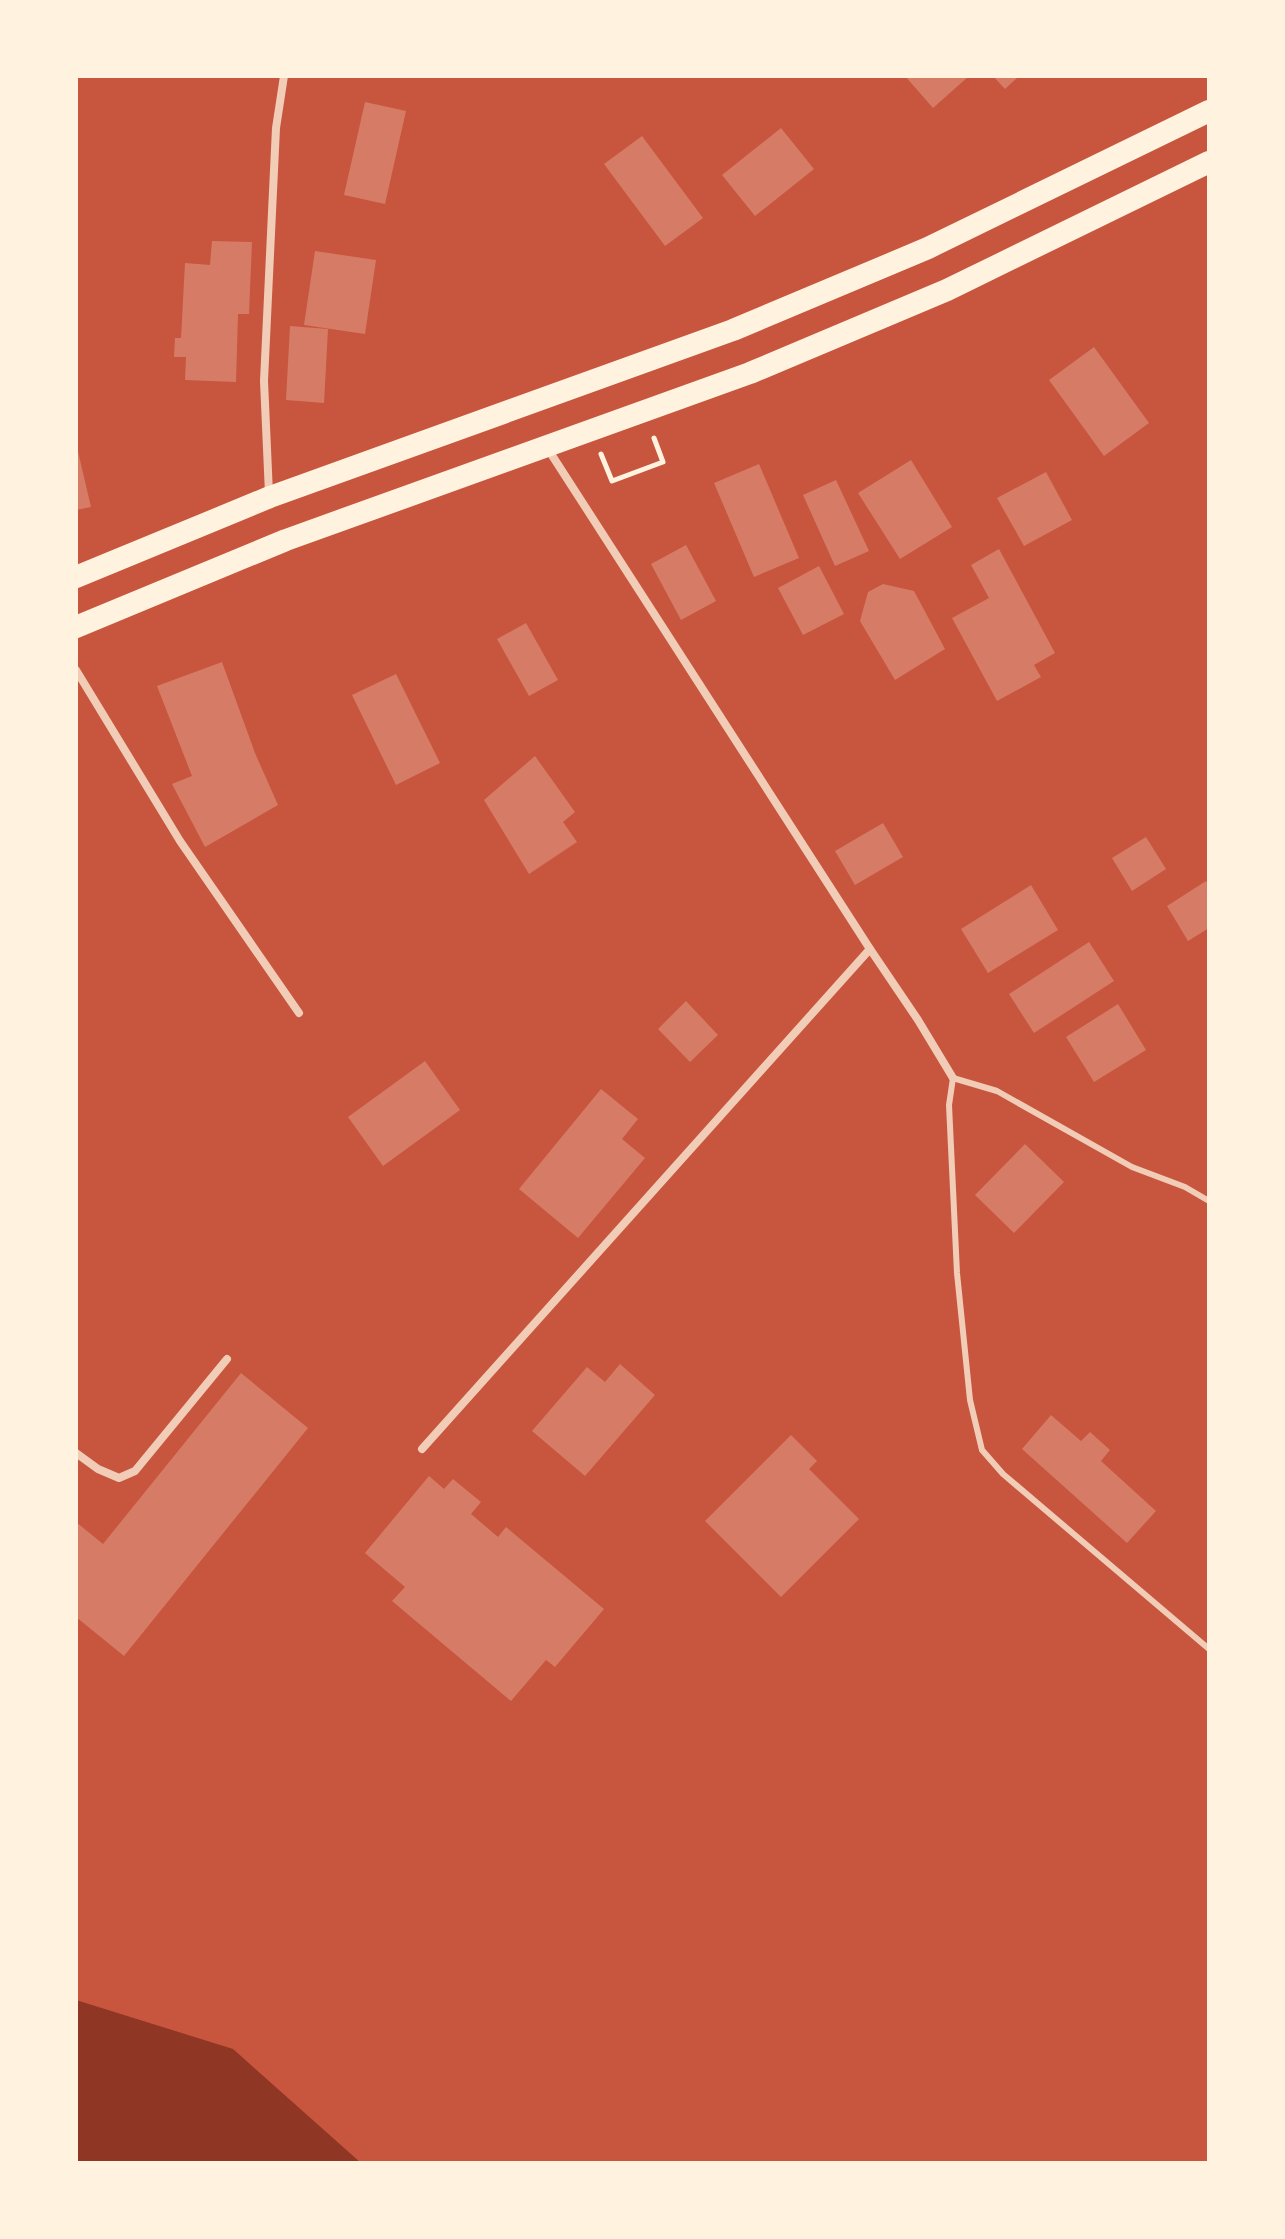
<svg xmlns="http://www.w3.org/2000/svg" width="1285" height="2239" font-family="'PT Sans Narrow',sans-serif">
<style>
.water{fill:#8f3625}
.building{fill:#d67c66}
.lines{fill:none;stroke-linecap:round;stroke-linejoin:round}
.path{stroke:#fff3e0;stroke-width:5}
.service{stroke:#f1ccb7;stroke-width:6}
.minor{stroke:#f1ccb7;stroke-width:8}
.trunk{stroke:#fff3e0;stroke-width:22}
</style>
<rect width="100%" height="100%" fill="#c8553d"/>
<path class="water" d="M76,2000L233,2049L361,2163H76Z"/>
<g class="building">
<path d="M905,76H969L933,108Z"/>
<path d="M993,76H1019L1005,89Z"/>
<path d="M365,102L406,111L385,204L344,195Z"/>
<path d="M781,128L814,169L755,216L722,175Z"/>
<path d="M642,136L703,218L665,246L604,164Z"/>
<path d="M212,241L252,242L249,314H238L236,382L185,380L186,357H174L175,338H181L185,263L210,265Z"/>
<path d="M315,251L376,260L365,334L304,325Z"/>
<path d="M290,326L328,329L324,403L286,400Z"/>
<path d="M1094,347L1149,423L1104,456L1049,380Z"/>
<path d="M76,443L91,507L76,510Z"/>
<path d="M911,460L952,527L900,559L858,493Z"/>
<path d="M759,464L799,558L754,577L714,483Z"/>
<path d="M1046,472L1072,520L1024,546L997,498Z"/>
<path d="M836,480L869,551L835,566L803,495Z"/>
<path d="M686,545L716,601L681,620L651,564Z"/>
<path d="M999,549L1055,653L1034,665L1041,677L997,701L952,618L989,598L971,565Z"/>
<path d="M819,566L844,614L803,635L778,588Z"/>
<path d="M883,584L914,591L945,649L895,680L860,621L868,592Z"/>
<path d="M526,623L558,680L529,696L497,639Z"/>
<path d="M222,662L255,753L278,805L205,847L172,784L192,776L157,686Z"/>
<path d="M396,674L440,763L396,785L352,695Z"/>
<path d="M535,756L575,812L563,822L577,842L529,874L484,800Z"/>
<path d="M883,823L903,857L855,885L835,851Z"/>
<path d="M1146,837L1166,869L1132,891L1112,858Z"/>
<path d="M1206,881L1209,886V928L1188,941L1167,906Z"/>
<path d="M1031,885L1058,930L988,973L961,929Z"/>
<path d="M1089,942L1114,981L1034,1033L1009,994Z"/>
<path d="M686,1001L718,1035L690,1062L658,1029Z"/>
<path d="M1118,1004L1146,1050L1094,1082L1066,1037Z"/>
<path d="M425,1061L460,1110L383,1166L348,1117Z"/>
<path d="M601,1089L638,1119L622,1139L645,1158L578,1238L519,1189Z"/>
<path d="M1025,1144L1064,1182L1014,1233L975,1195Z"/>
<path d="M620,1364L655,1395L585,1476L532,1431L587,1367L605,1382Z"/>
<path d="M241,1373L308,1428L124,1656L76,1617V1522L103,1544Z"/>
<path d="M1051,1415L1081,1441L1090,1432L1110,1450L1101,1461L1156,1511L1127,1543L1022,1449Z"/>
<path d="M791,1435L817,1461L809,1469L859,1519L781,1597L705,1521Z"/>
<path d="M429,1476L444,1489L453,1479L481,1502L471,1514L498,1537L506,1527L604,1609L555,1667L546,1660L511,1701L392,1601L405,1587L365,1553Z"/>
</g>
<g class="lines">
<path class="path" d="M601,454L612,481L663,462L654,438"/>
<path class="service" d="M1209,1201L1185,1187L1132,1167L997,1091L953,1078L949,1105L957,1273L970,1400L982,1450L1003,1474L1209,1649"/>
<g class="minor">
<path d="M546,446L870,949L918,1020L953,1078"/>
<path d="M269,494L264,381L276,128L284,76"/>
<path d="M76,670L180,841L299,1013"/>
<path d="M422,1449L870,949"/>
<path d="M76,1453L98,1469L119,1478L135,1471L227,1359"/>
</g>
<g class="trunk">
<path d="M76,577L270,497L733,330L928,248L1209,111"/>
<path d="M76,627L286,540L750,373L947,290L1209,162"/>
</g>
</g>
<rect width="1285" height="2239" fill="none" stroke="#fff3e0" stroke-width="156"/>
</svg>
